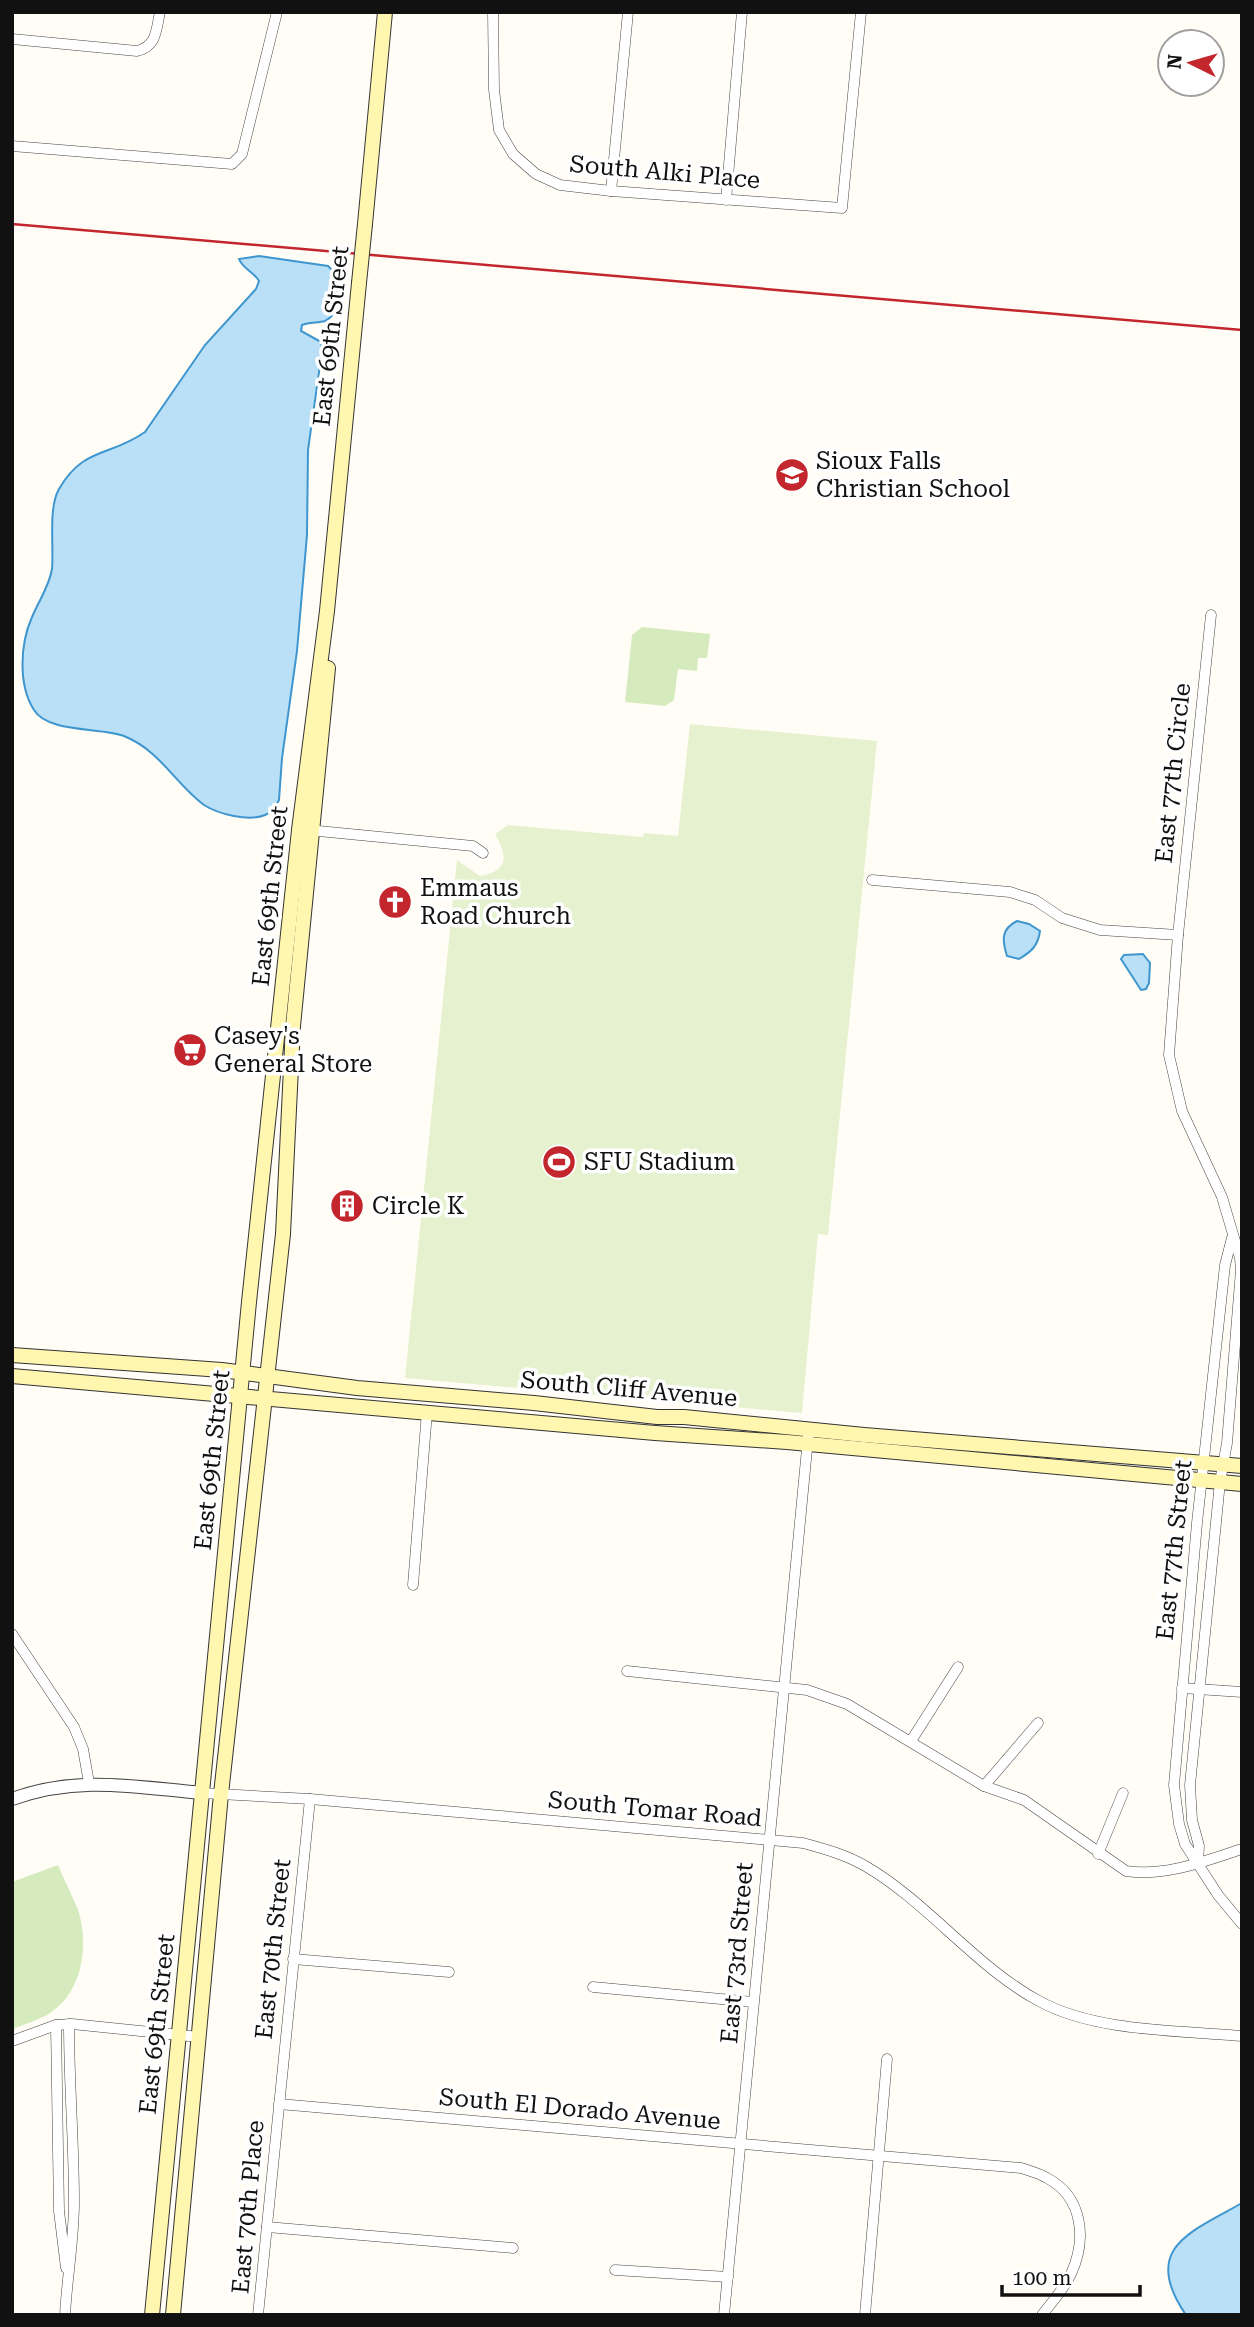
<svg xmlns="http://www.w3.org/2000/svg" width="1254" height="2327" font-family="'Roboto Serif',serif">
<style>
.green{fill:#d5ebbd}
.pitch{fill:#e6f2cf}
.water{fill:#b9e0f7;stroke:#3f96cf;stroke-width:2}
.lines{fill:none;stroke-linecap:round;stroke-linejoin:round}
.minor-casing{stroke:#444;stroke-width:11}
.tertiary-casing{stroke:#444;stroke-width:14}
.secondary-casing{stroke:#333;stroke-width:16}
.minor{stroke:#fff;stroke-width:10}
.tertiary{stroke:#fff;stroke-width:12}
.secondary{stroke:#fff6b0;stroke-width:14}
.rail{stroke:#c4262e;stroke-width:2.5}
.secondary-bridge-casing{stroke:#333;stroke-width:16;stroke-linecap:butt}
.secondary-bridge{stroke:#fff6b0;stroke-width:14}
.labels{text-anchor:middle;dominant-baseline:central;stroke-width:7;stroke-linejoin:round;paint-order:stroke}
.street-label{font-size:24px;fill:#111;stroke:#fff}
.poi-label{font-size:24px;fill:#111;stroke:#fff;text-anchor:start}
</style>
<rect width="100%" height="100%" fill="#fffdf5"/>
<g class="green">
<path d="M642,627L710,634L707,658H698L697,671L678,669L674,700L665,706L625,702L632,635Z"/>
<path d="M58,1865C64,1880 72,1895 78,1910C89,1942 83,1989 54,2010C43,2019 28,2023 15,2028L12,2038V1882Z"/>
</g>
<path class="pitch" d="M690,724L877,741L828,1235L818,1234L802,1413L405,1378L457,860L480,876C510,871 507,855 495,834L508,825L643,837L644,833L678,836Z"/>
<g class="water">
<path d="M259,256L328,266L334,272C336,285 342,314 325,321C318,323 309,322 302,325L301,331L321,342L322,351L308,450L307,535L303,581L297,651L282,758L279,800C276,806 272,812 265,815C249,822 218,814 204,805C175,784 161,751 124,736C100,727 48,733 34,710C18,685 20,644 32,617C39,600 49,587 52,569C54,547 48,508 59,489C84,446 110,457 145,432L205,345L256,289L259,281C254,272 242,268 239,259Z"/>
<path d="M1017,921L1029,924L1040,931C1038,946 1031,952 1019,959L1007,956C1002,940 1001,929 1017,921Z"/>
<path d="M1143,954L1150,963L1149,983L1146,989L1141,990L1121,959L1124,955Z"/>
<path d="M1242,2203V2315H1186C1140,2248 1191,2232 1242,2203Z"/>
</g>
<g class="lines">
<g class="minor-casing">
<g id="minor">
<path d="M493,12L494,90L499,130L513,154L536,174L560,185L611,191L842,208L861,12"/>
<path d="M12,39L137,51C157,46 156,30 160,12"/>
<path d="M12,146L232,164L242,154L277,12"/>
<path d="M611,191L628,12"/>
<path d="M726,200L742,12"/>
<path d="M308,830L473,846L483,853"/>
<path d="M872,880L1010,892L1035,900L1062,918L1100,930L1178,935"/>
<path d="M1232,1238L1225,1265L1197,1523L1174,1785L1179,1824L1185,1844L1218,1895L1242,1924"/>
<path d="M413,1585L427,1412"/>
<path d="M12,1634L74,1727L83,1749L89,1783"/>
<path d="M627,1671L807,1690L847,1704L984,1786L1024,1800L1126,1871C1165,1877 1205,1861 1242,1849"/>
<path d="M1182,1688L1242,1692"/>
<path d="M911,1741L958,1667"/>
<path d="M984,1786L1038,1723"/>
<path d="M202,1793L310,1799L803,1843C825,1849 847,1855 867,1867C928,1903 977,1968 1039,2001C1095,2032 1178,2030 1242,2036"/>
<path d="M1098,1854L1123,1793"/>
<path d="M1198,1862L1199,1846L1192,1820L1190,1785L1220,1482L1227,1443L1241,1270L1240,1258L1222,1197L1182,1111L1169,1055L1178,935L1211,615"/>
<path d="M293,1959L449,1972"/>
<path d="M593,1987L753,2002"/>
<path d="M56,2025L59,2211L66,2268"/>
<path d="M12,2041L56,2025L72,2024L199,2037"/>
<path d="M279,2104L1021,2168C1030,2171 1039,2173 1047,2178C1083,2197 1087,2239 1071,2274C1064,2289 1052,2302 1042,2315"/>
<path d="M267,2227L513,2248"/>
<path d="M615,2270L728,2277"/>
<path d="M65,2315C67,2277 74,2240 74,2202C74,2143 69,2084 69,2024"/>
<path d="M258,2315L310,1799"/>
<path d="M724,2315L809,1428"/>
<path d="M865,2315L887,2059"/>
</g>
</g>
<g class="tertiary-casing">
<path id="tertiary" d="M12,1799C78,1775 135,1787 202,1793"/>
</g>
<g class="secondary-casing">
<g id="secondary">
<path d="M365,224L385,12"/>
<path d="M12,1355L222,1370L357,1388L534,1403L657,1417H684L864,1435L1242,1466"/>
<path d="M12,1376L655,1433L787,1442L1242,1484"/>
<path d="M152,2315L249,1302L299,830L327,611L359,283"/>
<path d="M173,2315L221,1794L283,1234L293,1026L328,668"/>
</g>
</g>
<use href="#minor" class="minor"/>
<use href="#tertiary" class="tertiary"/>
<use href="#secondary" class="secondary"/>
<path class="rail" d="M12,224L1242,330"/>
<g class="secondary-bridge-casing">
<path id="secondary-bridge" d="M359,283L365,224"/>
</g>
<use href="#secondary-bridge" class="secondary-bridge"/>
</g>
<defs>
<g id="school-disc" transform="scale(1.75)"><circle r="9.5" fill="#c4262e" stroke="#fff"/><path d="M0-5L7-2L0 1L-7-2ZM-4 1L0 2.5L4 1V4Q0 6-4 4Z" fill="#fff"/></g>
<g id="church-disc" transform="scale(1.75)"><circle r="9.5" fill="#c4262e" stroke="#fff"/><path d="M-1.2-6h2.4v3.5h3.3v2.4h-3.3V6h-2.4V-.1h-3.3v-2.4h3.3Z" fill="#fff"/></g>
<g id="supermarket-disc" transform="scale(1.75)"><circle r="9.5" fill="#c4262e" stroke="#fff"/><path d="M-6-5.5h2.5l.6 2H6L4.5 2H-2.5L-4.4-4H-6ZM-1.5 3.2a1.3 1.3 0 1 0 .1 0ZM3 3.2a1.3 1.3 0 1 0 .1 0Z" fill="#fff"/></g>
<g id="stadium-disc" transform="scale(1.75)"><circle r="9.5" fill="#c4262e" stroke="#fff"/><path d="M0-5a6.5 5 0 1 0 0 10a6.5 5 0 1 0 0-10ZM-3.5-1.8h7v3.6h-7Z" fill="#fff"/></g>
<g id="building-disc" transform="scale(1.75)"><circle r="9.5" fill="#c4262e" stroke="#fff"/><path d="M-4-6H4V6H1V3H-1V6H-4ZM-2.5-4.3h1.7v1.8h-1.7ZM.8-4.3h1.7v1.8H.8ZM-2.5-1h1.7V.8h-1.7ZM.8-1h1.7V.8H.8Z" fill="#fff"/></g>
</defs>
<g fill-rule="evenodd">
<use href="#school-disc" x="792" y="475"/>
<use href="#church-disc" x="395" y="902"/>
<use href="#supermarket-disc" x="190" y="1050"/>
<use href="#stadium-disc" x="559" y="1162"/>
<use href="#building-disc" x="347" y="1206"/>
</g>
<g class="labels">
<g class="street-label">
<text transform="translate(665 172) rotate(5)">South Alki Place</text>
<text transform="translate(331 336) rotate(-84)">East 69th Street</text>
<text transform="translate(1173 773) rotate(-84)">East 77th Circle</text>
<text transform="translate(270 896) rotate(-84)">East 69th Street</text>
<text transform="translate(629 1389) rotate(5)">South Cliff Avenue</text>
<text transform="translate(212 1460) rotate(-84)">East 69th Street</text>
<text transform="translate(1174 1550) rotate(-84)">East 77th Street</text>
<text transform="translate(655 1809) rotate(5)">South Tomar Road</text>
<text transform="translate(273 1949) rotate(-84)">East 70th Street</text>
<text transform="translate(737 1953) rotate(-85)">East 73rd Street</text>
<text transform="translate(157 2024) rotate(-84)">East 69th Street</text>
<text transform="translate(580 2109) rotate(5)">South El Dorado Avenue</text>
<text transform="translate(248 2207) rotate(-85)">East 70th Place</text>
</g>
<g class="poi-label">
<text x="816" y="461">Sioux Falls<tspan x="816" dy="28">Christian School</tspan></text>
<text x="420" y="888">Emmaus<tspan x="420" dy="28">Road Church</tspan></text>
<text x="214" y="1036">Casey's<tspan x="214" dy="28">General Store</tspan></text>
<text x="584" y="1162">SFU Stadium</text>
<text x="372" y="1206">Circle K</text>
</g>
</g>
<rect width="1254" height="2327" fill="none" stroke="#111111" stroke-width="28"/>
<g transform="translate(1191 63) rotate(275)"><circle r="33" fill="#ffffff" stroke="#a0a0a0" stroke-width="2"/>
<path d="M0-5L12 26L0 18L-12 26Z" fill="#c4262e"/>
<text y="-10" font-size="19" font-weight="bold" text-anchor="middle" fill="#111111">N</text>
</g>
<path d="M1002 2285v10h138v-10" fill="none" stroke="#111111" stroke-width="3.5"/>
<text x="1012" y="2285" font-size="21" fill="#111111" stroke="#ffffff" stroke-width="5" paint-order="stroke">100 m</text>
</svg>
